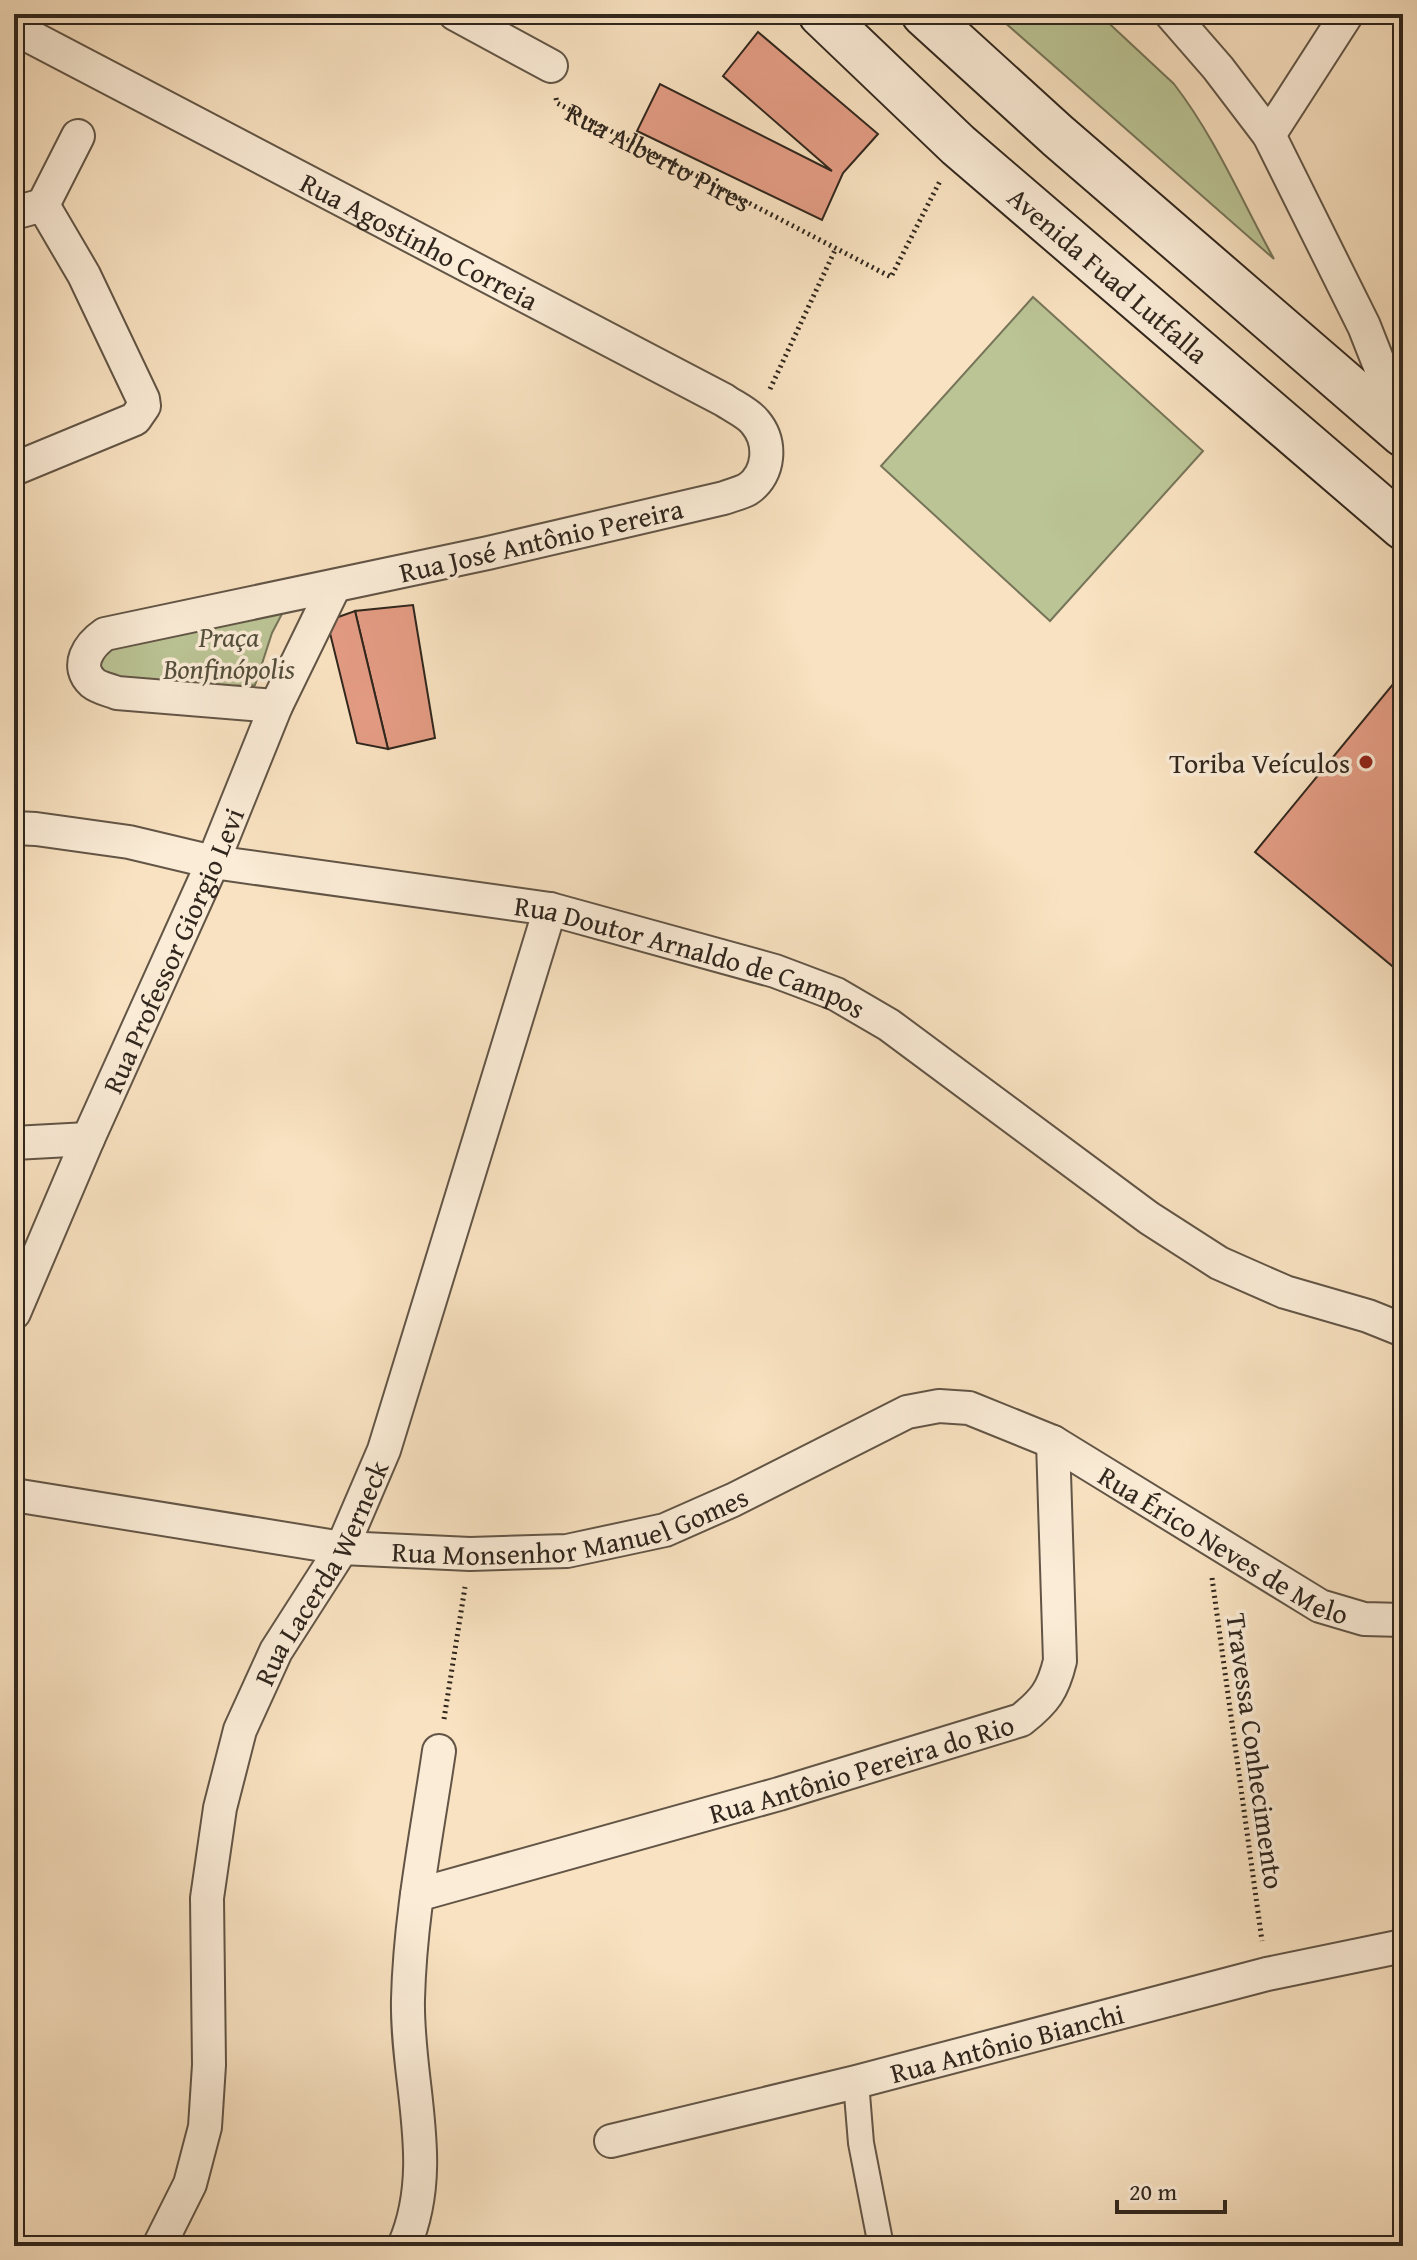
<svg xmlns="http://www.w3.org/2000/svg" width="1417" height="2260" font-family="'Gentium Book Plus',serif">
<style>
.green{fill:#bbc495;stroke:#767559;stroke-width:2}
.building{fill:#e49c84;stroke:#30261d;stroke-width:2}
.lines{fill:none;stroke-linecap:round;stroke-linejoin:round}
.pedestrian-casing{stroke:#625546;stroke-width:28}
.minor-casing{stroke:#625546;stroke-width:36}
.secondary-casing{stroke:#30261d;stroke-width:48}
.path{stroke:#30261d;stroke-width:5;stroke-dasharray:2 4;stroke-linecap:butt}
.pedestrian{stroke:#fbecd7;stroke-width:24}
.minor{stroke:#fbecd7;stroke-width:32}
.secondary{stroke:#fbecd7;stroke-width:44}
.poi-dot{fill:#8f2418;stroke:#fbecd7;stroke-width:3}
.labels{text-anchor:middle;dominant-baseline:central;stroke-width:7;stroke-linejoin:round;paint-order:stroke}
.street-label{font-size:28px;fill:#30261d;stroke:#fbecd7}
.park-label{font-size:28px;font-style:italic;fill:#534e3b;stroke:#fbecd7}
.poi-label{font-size:28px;fill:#30261d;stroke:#fbecd7;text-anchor:end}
</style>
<rect width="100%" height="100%" fill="#f9e2c1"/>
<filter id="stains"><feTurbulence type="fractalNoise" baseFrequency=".0025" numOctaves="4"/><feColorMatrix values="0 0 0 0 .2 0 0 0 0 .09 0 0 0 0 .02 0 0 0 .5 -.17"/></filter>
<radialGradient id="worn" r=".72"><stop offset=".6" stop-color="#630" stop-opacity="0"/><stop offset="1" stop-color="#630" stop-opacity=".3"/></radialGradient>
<g class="green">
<path d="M995,14H1099L1174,84C1215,137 1242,201 1274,259Z"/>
<path d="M1033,297L1203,451L1050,621L881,466Z"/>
<path d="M284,610L272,633L255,685L133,690L102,679L98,658L104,645Z"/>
</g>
<g class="building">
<path d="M758,32L878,134L843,173L822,220L637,131L660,84L832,171L723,76Z"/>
<path d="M413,605L435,738L388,749L355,611Z"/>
<path d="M355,611L388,749L357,743L327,621Z"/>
<path d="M1403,672V975L1255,852Z"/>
</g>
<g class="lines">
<g class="pedestrian-casing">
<path id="pedestrian" d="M856,2082L861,2143L881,2246"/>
</g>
<g class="minor-casing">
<g id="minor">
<path d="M455,14L551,66"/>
<path d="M1171,14L1218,68L1269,135L1364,326L1403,425"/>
<path id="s2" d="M14,28L724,400C734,407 748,413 755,422C772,442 770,474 748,489C741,493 732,495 724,498L488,553L105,634C89,645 74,666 93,683C99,688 110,690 117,693L276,706"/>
<path d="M1269,135L1347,14"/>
<path d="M43,205L78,136"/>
<path d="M14,213L43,205L84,275L143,399L144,406L135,419L14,469"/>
<path id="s3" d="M14,828L36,829L129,842L213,862L550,909L775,971L836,994L889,1025L1149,1218L1219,1263L1285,1292L1368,1316L1403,1330"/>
<path d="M14,1143L88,1139"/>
<path id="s4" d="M14,1313L88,1139L213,862L276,706L334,587"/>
<path id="s5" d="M14,1495L342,1548L470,1554L567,1551L665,1530L733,1500L907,1412L939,1406L969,1408L1053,1442L1320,1606L1364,1619L1403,1620"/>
<path id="s6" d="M417,1895L779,1794L1021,1720C1045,1701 1053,1690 1060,1661L1053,1442"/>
<path id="s7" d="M611,2141L856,2082L1267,1974L1403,1946"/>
<path id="s8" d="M159,2246L190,2184L205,2127L209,2065L207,1898L220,1808L240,1730L276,1651L342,1548L384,1450L550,909"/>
<path d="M404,2246C439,2166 406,2082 408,1999C410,1916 427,1833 439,1751"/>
</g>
</g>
<g class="secondary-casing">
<g id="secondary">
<path id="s9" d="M821,14L958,145L1403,527"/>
<path d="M924,14L1058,136L1403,434"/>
</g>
</g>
<g class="path">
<path id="s1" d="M556,98L557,103L891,277L940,181"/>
<path d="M770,389L836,248"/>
<path d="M1212,1578L1262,1941"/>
<path d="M444,1719L465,1587"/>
</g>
<use href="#pedestrian" class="pedestrian"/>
<use href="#minor" class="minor"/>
<use href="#secondary" class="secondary"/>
</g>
<circle class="poi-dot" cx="1366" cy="762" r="8"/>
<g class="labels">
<g class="street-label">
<text stroke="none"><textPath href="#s1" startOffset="120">Rua Alberto Pires</textPath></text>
<text stroke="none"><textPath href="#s2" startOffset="458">Rua Agostinho Correia</textPath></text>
<text stroke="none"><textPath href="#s9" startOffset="388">Avenida Fuad Lutfalla</textPath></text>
<text transform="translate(541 540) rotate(-13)">Rua José Antônio Pereira</text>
<text stroke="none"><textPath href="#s4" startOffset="396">Rua Professor Giorgio Levi</textPath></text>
<text stroke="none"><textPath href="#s3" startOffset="690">Rua Doutor Arnaldo de Campos</textPath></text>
<text stroke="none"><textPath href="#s5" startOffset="564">Rua Monsenhor Manuel Gomes</textPath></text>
<text stroke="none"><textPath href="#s5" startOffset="1280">Rua Érico Neves de Melo</textPath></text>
<text stroke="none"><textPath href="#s8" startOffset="706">Rua Lacerda Werneck</textPath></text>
<text transform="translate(1256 1751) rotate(82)">Travessa Conhecimento</text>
<text stroke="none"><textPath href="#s6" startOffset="462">Rua Antônio Pereira do Rio</textPath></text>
<text stroke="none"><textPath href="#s7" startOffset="408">Rua Antônio Bianchi</textPath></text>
</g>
<g class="park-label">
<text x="229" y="636">Praça<tspan x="229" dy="32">Bonfinópolis</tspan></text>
</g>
<g class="poi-label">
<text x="1350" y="762">Toriba Veículos</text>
</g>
</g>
<rect width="1417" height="2260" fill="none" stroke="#f9e2c1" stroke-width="48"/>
<rect x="16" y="16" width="1385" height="2228" fill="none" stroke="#30261d" stroke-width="4"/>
<rect x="24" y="24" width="1369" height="2212" fill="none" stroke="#30261d" stroke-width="2"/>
<path d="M1117 2200v12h108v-12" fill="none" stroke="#30261d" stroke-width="4"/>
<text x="1129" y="2200" font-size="24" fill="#30261d" stroke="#fbecd7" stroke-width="6" paint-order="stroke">20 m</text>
<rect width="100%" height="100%" filter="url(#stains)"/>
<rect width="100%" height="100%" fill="url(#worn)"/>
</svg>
